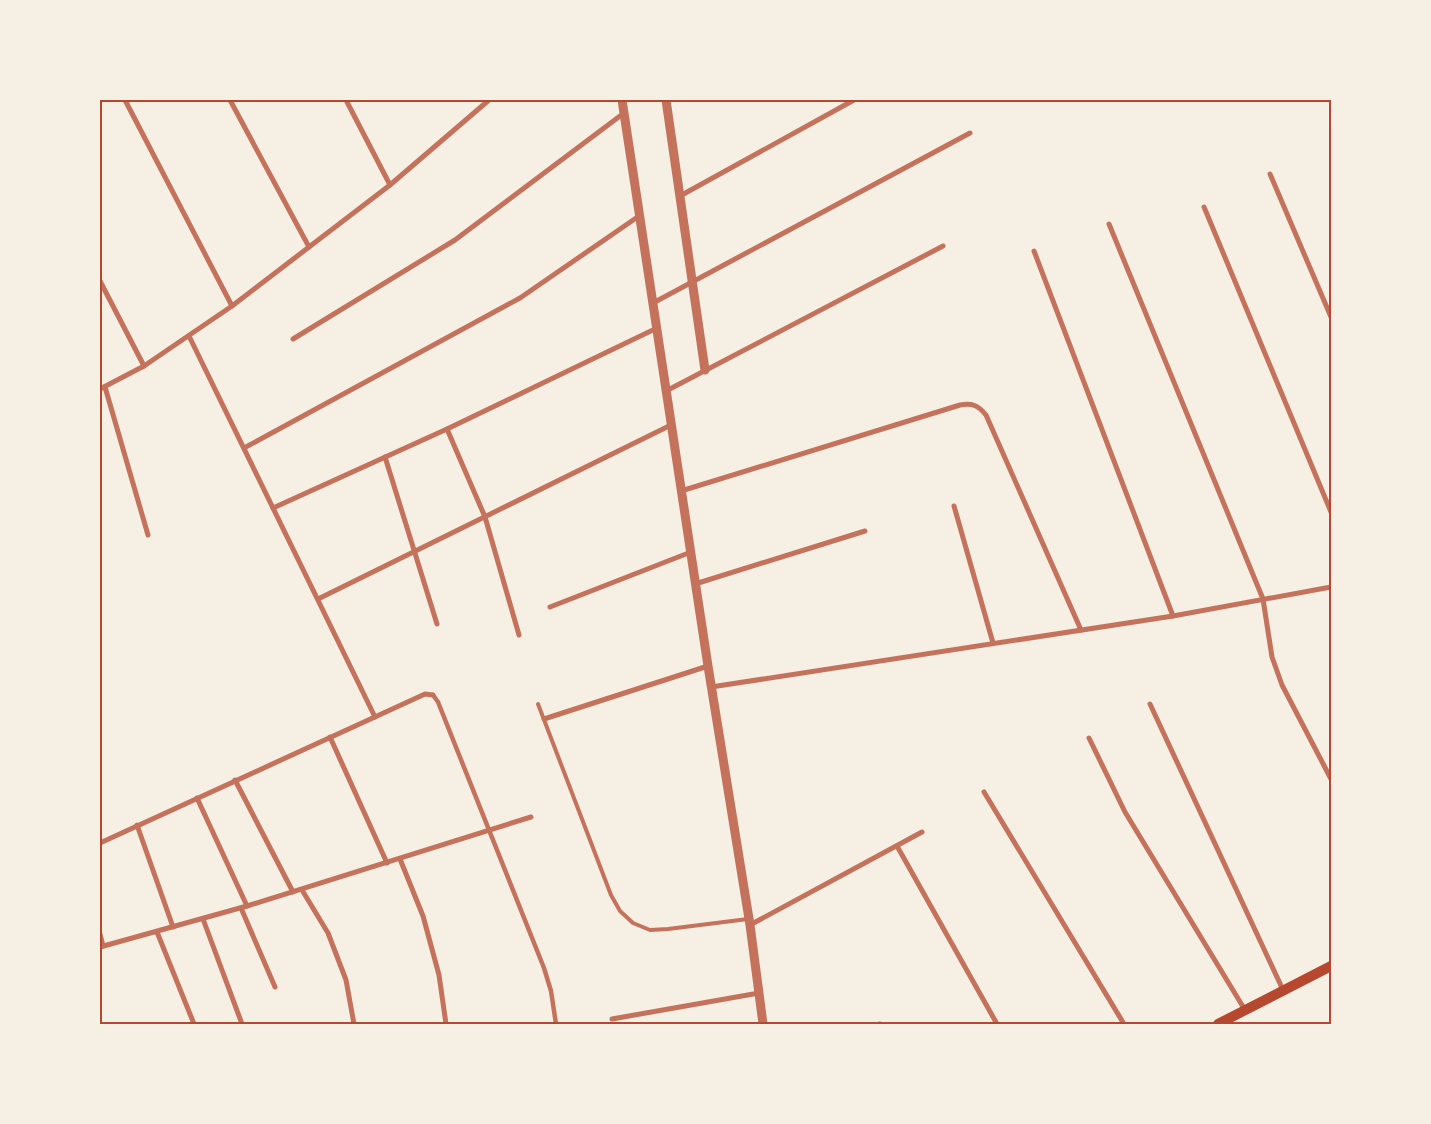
<svg xmlns="http://www.w3.org/2000/svg" width="1431" height="1124" font-family="Manrope,sans-serif">
<style>
.lines{fill:none;stroke-linecap:round;stroke-linejoin:round}
.service{stroke:#c5725c;stroke-width:4}
.pedestrian{stroke:#c5725c;stroke-width:4.5}
.minor{stroke:#c5725c;stroke-width:5}
.tertiary{stroke:#c5725c;stroke-width:9}
.secondary{stroke:#b5482f;stroke-width:10}
.neatline{fill:none;stroke:#b5482f;stroke-width:2}
</style>
<rect width="100%" height="100%" fill="#f6efe4"/>
<g class="lines">
<path class="service" d="M538,704L611,895L620,911L633,923L650,930L668,929L748,919"/>
<path class="pedestrian" d="M433,695L438,702L544,968L551,991L556,1024"/>
<g class="minor">
<path d="M125,100L232,306"/>
<path d="M230,100L309,247"/>
<path d="M346,100L390,185"/>
<path d="M1270,174L1331,317"/>
<path d="M680,196L854,100"/>
<path d="M1204,207L1331,512"/>
<path d="M1109,224L1263,599L1272,657L1282,685L1331,779"/>
<path d="M1034,251L1173,616"/>
<path d="M100,281L144,366"/>
<path d="M653,303L970,133"/>
<path d="M189,336L375,717"/>
<path d="M293,339L455,240L624,113"/>
<path d="M105,387L148,535"/>
<path d="M100,389L144,366L232,306L390,185L489,100"/>
<path d="M666,391L943,246"/>
<path d="M447,429L485,517L519,635"/>
<path d="M244,448L520,298L639,216"/>
<path d="M385,457L437,624"/>
<path d="M681,491L960,405C972,403 978,405 986,415L1081,630"/>
<path d="M954,506L993,643"/>
<path d="M273,508L447,429L657,328"/>
<path d="M695,584L865,531"/>
<path d="M318,599L671,425"/>
<path d="M550,607L691,552"/>
<path d="M711,687L1173,616L1331,587"/>
<path d="M1150,704L1283,990"/>
<path d="M544,719L708,666"/>
<path d="M330,737L387,863"/>
<path d="M1089,738L1125,812L1245,1010"/>
<path d="M235,780L293,892"/>
<path d="M984,792L1124,1024"/>
<path d="M197,798L247,906"/>
<path d="M137,825L173,927"/>
<path d="M100,843L425,694L433,695"/>
<path d="M897,846L997,1024"/>
<path d="M400,859L423,916L439,975L446,1024"/>
<path d="M302,890L328,933L346,980L354,1024"/>
<path d="M241,908L275,987"/>
<path d="M203,919L242,1024"/>
<path d="M750,925L922,832"/>
<path d="M157,932L194,1024"/>
<path d="M100,934L103,946"/>
<path d="M100,947L247,906L531,817"/>
<path d="M612,1019L759,993"/>
<path d="M879,1024H880"/>
</g>
<g class="tertiary">
<path d="M622,100L708,666L750,925L763,1024"/>
<path d="M666,100L705,370"/>
</g>
<path class="secondary" d="M1218,1024L1331,966"/>
</g>
<rect width="1431" height="1124" fill="none" stroke="#f6efe4" stroke-width="202"/>
<rect x="101" y="101" width="1229" height="922" class="neatline"/>
</svg>
